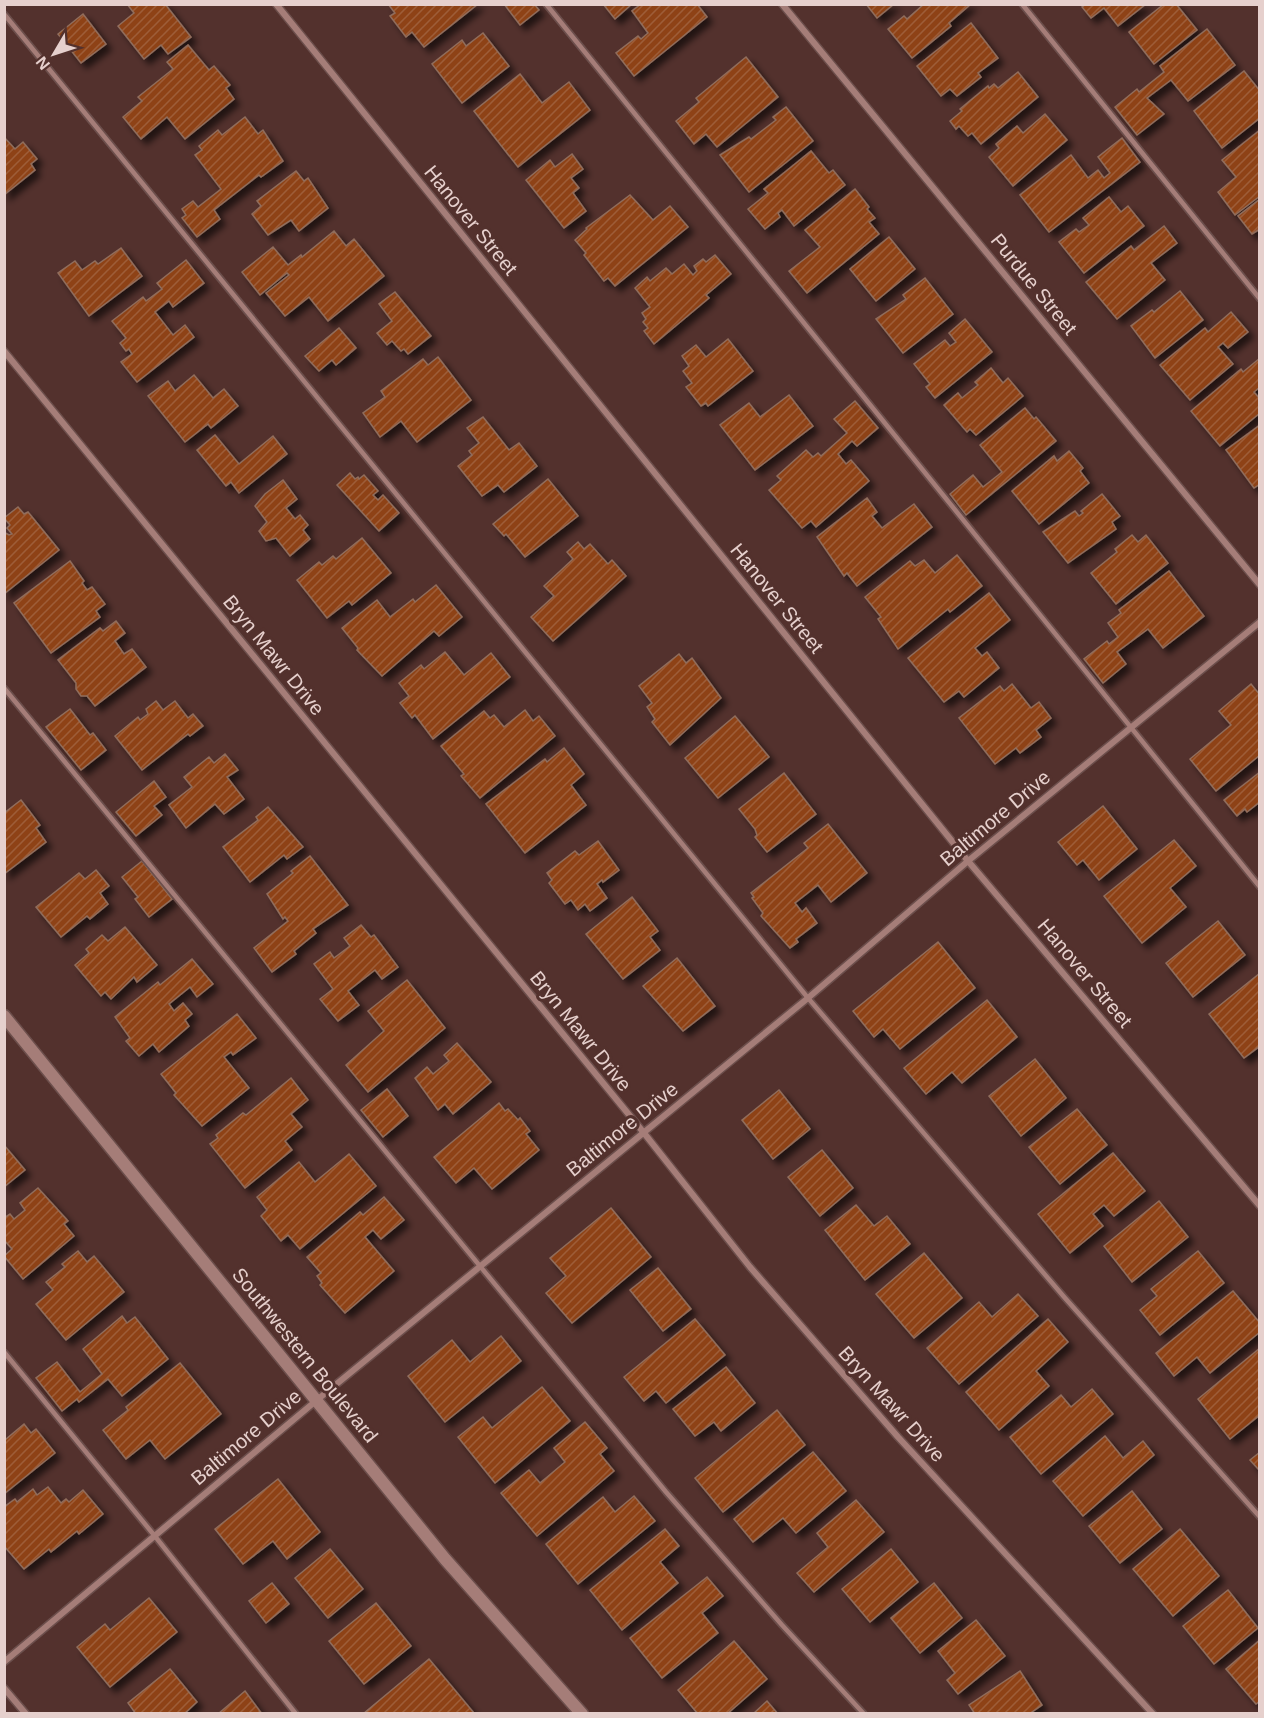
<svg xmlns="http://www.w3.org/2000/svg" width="1264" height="1718" font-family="Arial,sans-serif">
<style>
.building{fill:url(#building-hatch);stroke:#906d5c;stroke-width:1.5;filter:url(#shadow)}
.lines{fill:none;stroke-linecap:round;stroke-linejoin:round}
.lane-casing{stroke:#6c4f4c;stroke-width:8}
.street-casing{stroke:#6c4f4c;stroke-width:9}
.secondary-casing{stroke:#6c4f4c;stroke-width:15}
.lane{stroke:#a57d78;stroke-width:4.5}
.street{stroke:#a57d78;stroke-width:6}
.secondary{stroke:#a57d78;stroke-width:12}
.labels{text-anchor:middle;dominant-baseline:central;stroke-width:6;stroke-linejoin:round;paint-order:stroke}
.street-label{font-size:20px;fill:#e6d0cd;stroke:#53312d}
</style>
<defs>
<pattern id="building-hatch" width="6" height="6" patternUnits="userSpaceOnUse" patternTransform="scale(1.5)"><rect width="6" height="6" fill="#8e4317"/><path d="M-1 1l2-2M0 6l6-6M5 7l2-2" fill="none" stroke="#9e5d38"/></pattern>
<filter id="shadow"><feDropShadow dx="5.5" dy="5.5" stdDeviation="3" flood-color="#0009"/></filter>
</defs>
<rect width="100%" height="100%" fill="#53312d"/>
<g class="building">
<path d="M127,4H165L191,37L168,54L161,45L144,59L118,26L134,13Z"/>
<path d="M388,4H478L424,47L412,32L406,37L390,16L395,13Z"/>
<path d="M504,4H534L539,10L520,25Z"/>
<path d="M603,4H632L615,19Z"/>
<path d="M641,4H697L707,17L634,76L616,53L638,36L641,39L648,33L632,11Z"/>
<path d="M866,4H894L877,18Z"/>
<path d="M924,4H971L949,23L951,26L912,58L888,29L904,16L907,19Z"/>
<path d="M1086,4H1146L1118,26L1104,8L1091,18L1082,7Z"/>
<path d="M1164,4H1176L1197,30L1154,64L1129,32Z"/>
<path d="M83,14L106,44L81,63L58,34Z"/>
<path d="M971,23L998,58L978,73L981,77L957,96L950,89L941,96L917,66Z"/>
<path d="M1207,29L1235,65L1188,101L1171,80L1147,98L1164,114L1137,135L1115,107L1137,89L1139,92L1164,72L1160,66Z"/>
<path d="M483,33L509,66L462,103L432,64L462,40L466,46Z"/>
<path d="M188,45L209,70L214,66L230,85L226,88L234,99L185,139L167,117L141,139L123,117L142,101L138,97L173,69L167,62Z"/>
<path d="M746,57L778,97L717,147L706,134L694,144L676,121L699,102L696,98Z"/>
<path d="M1244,71L1260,91V118L1222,148L1194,111Z"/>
<path d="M1018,72L1038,97L981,144L972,133L968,136L959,126L956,129L950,121L962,111L960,109L988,86L989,88L994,84L998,88Z"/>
<path d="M520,74L542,103L569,82L590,110L518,167L474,111Z"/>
<path d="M786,107L813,141L749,192L720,155L749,137L751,139L776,120L773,117Z"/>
<path d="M1045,114L1067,140L1013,186L989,157L999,148L996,144L1017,126L1023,133Z"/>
<path d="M245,117L258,134L263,130L283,161L261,177L259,175L214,210L220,219L197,237L182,218L186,215L182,209L193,201L198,207L221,189L195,155L202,150L199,146L218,130L222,135Z"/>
<path d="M1260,130V196L1235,215L1218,192L1236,177L1222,160Z"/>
<path d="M4,137L15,149L23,142L37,159L31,164L35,170L4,195Z"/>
<path d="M1122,138L1140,162L1049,232L1020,195L1071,155L1088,178L1098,170L1104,178L1110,173L1098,157Z"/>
<path d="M811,151L829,173L833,170L845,185L794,226L782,210L778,213L780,217L765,229L748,209L768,193L764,189Z"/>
<path d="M572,154L583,169L571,178L579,188L573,193L586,211L564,228L526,180L550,160L555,167Z"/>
<path d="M296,171L304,181L308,178L328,208L299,231L291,220L268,235L252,214L261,206L257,201Z"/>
<path d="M855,189L869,207L867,209L875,218L869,222L879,234L807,293L789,271L820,247L805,230Z"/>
<path d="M630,195L653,220L670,206L688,227L615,286L608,278L604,281L584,255L586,253L575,240L587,229L586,228Z"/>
<path d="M1109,197L1121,212L1128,206L1144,226L1084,273L1059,242L1076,229L1079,232L1089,225L1083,218Z"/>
<path d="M1260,199V229L1252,234L1238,216Z"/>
<path d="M1164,226L1177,243L1151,263L1165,280L1117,319L1086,282L1131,246L1134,250Z"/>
<path d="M334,231L346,246L354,239L384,276L328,321L309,297L285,316L266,293L289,275L287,273L260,295L242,272L273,247L288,265L301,255L302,257Z"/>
<path d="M889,237L915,269L876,301L850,269Z"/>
<path d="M121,248L142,276L89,316L58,273L75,261L82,270L95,261L98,264Z"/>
<path d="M715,255L731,274L706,295L709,298L654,344L644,331L648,328L643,322L646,319L642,313L650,307L635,288L647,277L650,281L666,268L672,274L684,264L693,275L697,271L694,266L703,259L706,262Z"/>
<path d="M186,260L204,283L173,307L169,301L155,312L173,335L185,325L194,337L137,382L121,362L132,354L129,349L126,351L120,343L126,338L112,321L143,297L146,301L162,289L157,283Z"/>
<path d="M925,278L953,314L903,353L876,319L906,299L903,295Z"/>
<path d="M1180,291L1203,320L1155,358L1131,326L1152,310L1154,312Z"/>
<path d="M395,292L431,336L408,354L404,349L401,351L392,341L387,345L377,333L392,321L379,304Z"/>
<path d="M1231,312L1248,332L1228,348L1223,343L1218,347L1233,364L1190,400L1160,365L1205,328L1208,332Z"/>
<path d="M965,319L992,352L935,398L926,387L930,384L914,364L945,340L950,346L956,342L949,333Z"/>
<path d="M339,328L356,348L336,365L332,360L319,371L305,356Z"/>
<path d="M728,339L753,371L708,406L706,403L701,406L686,387L692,383L683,371L689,366L682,356L696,345L706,357Z"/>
<path d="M438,357L471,400L417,442L401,421L380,437L363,413L385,397L381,391L423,359L428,365Z"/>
<path d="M1260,358V387L1254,392L1260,399V413L1220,446L1191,411L1241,369L1243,372Z"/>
<path d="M991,368L1003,383L1008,378L1023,396L976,435L970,429L967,432L944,405L958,393L962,398L978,385L975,382Z"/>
<path d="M194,375L213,398L224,389L238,406L211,428L208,424L185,442L148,396L168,381L175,391Z"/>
<path d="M789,395L813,426L755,470L720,425L749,403L760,417Z"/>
<path d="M855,401L878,428L857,446L852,441L838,454L846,464L851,460L869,481L816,527L811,521L802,528L769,490L781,480L777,476L806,450L813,457L818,453L821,456L847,433L834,419Z"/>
<path d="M1025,408L1034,419L1036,417L1056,441L966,515L950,494L973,475L983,487L1002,472L980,445Z"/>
<path d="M483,417L509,450L519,443L537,466L504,492L498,485L482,496L458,466L472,455L469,451L479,443L467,428Z"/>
<path d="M1260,425V484L1254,488L1226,450Z"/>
<path d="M215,435L239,464L273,436L287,454L239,493L231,482L226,486L197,450Z"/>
<path d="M1069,451L1083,468L1080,471L1089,483L1039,524L1012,491L1054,456L1057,461Z"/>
<path d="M350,473L355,479L358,477L359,479L364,475L378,491L373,495L378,500L383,495L399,513L379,531L337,485Z"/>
<path d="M548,479L578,516L525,557L506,534L504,536L493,524Z"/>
<path d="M283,480L297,499L286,508L295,519L300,515L308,525L303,530L310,539L290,556L276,538L266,541L259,531L267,522L255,506L265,494Z"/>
<path d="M1102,494L1120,516L1112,522L1116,529L1068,563L1043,532L1075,511L1079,516L1083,513L1081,511Z"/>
<path d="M867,498L877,512L872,516L882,528L914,504L932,527L857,586L847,573L844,576L817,537Z"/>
<path d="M18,507L24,514L28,512L59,550L4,594V532L9,535L12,534L7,528L10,525L4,518Z"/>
<path d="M1132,535L1138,542L1146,535L1168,563L1116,604L1091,573L1117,552L1115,549Z"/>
<path d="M362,538L391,573L352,605L349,601L327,618L297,580L319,562L322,565L333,556L336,559Z"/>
<path d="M578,542L584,549L590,544L608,564L612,560L626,576L553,641L531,617L554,596L544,586L573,559L567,552Z"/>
<path d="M957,555L982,586L950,612L948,609L898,649L878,619L881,617L865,597L910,561L915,566L924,560L935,573Z"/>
<path d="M70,561L84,581L82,583L87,590L92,587L105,604L96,611L100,617L51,653L14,603Z"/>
<path d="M1169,571L1204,616L1163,648L1148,629L1117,652L1126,664L1103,683L1084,659L1107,641L1109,644L1118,637L1108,623L1121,613L1119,610Z"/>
<path d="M436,585L462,617L439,636L434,631L382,676L357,650L358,648L342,628L377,600L390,617L413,599L415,602Z"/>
<path d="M989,593L1010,620L975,648L982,656L987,652L999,668L964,697L959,691L944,702L908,658Z"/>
<path d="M116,621L125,633L115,641L124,654L132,649L146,667L95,706L87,696H81L76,689V683L58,660L100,628L103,631Z"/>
<path d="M445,652L464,675L491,653L510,677L433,739L415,715L412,718L400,703L409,696L399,683L421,665L424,669Z"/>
<path d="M679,654L686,663L692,658L721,698L670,745L652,722L655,719L647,707L652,703L639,686Z"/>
<path d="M1012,684L1031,708L1039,702L1051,718L1036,730L1041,737L1020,753L1016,748L995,764L959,718L1000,686L1004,691Z"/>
<path d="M1251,684L1260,695V755L1216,791L1190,759L1231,725L1219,711Z"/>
<path d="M156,701L163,710L175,701L188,718L193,714L203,726L190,736L188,734L142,770L115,736L138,717L140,720L148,714L146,709Z"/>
<path d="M70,709L90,735L93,733L106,750L81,770L46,727Z"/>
<path d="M525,710L533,721L539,716L555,736L480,798L461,776L464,774L441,746L484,711L490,718L494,715L504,727Z"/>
<path d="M735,716L769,757L718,798L685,758Z"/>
<path d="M564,748L584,774L571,785L586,805L525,853L486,804L545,759L547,762Z"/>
<path d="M225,754L238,770L227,777L244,799L224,814L215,804L186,828L169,805L192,787L184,777L209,757L214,763Z"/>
<path d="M1260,772V802L1247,812L1245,809L1237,816L1224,800Z"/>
<path d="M784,773L816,814L767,852L755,837L757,835L755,829L739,809Z"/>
<path d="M154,781L166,797L154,806L162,815L136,836L116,812Z"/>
<path d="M21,800L40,825L36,828L46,842L4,874V813Z"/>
<path d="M1103,806L1137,849L1099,880L1083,860L1077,865L1058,842Z"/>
<path d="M268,807L303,847L287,859L284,855L250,882L223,847L258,820L256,817Z"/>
<path d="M828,824L867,873L831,902L818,885L795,903L802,912L806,908L817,923L796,939L798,942L790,948L761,916L763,913L752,898L754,897L751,893L808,848L804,843Z"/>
<path d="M1174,840L1196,866L1170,888L1186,907L1142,943L1104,896Z"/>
<path d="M598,841L619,870L603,882L602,880L597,884L607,898L590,911L585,904L578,910L571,900L565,904L549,883L552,880L547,873L575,851L579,855Z"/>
<path d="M310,856L348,905L313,929L316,933L294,951L296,954L272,972L254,948L288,921L285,917L283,919L267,894L293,873L291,871Z"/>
<path d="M142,861L172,899L149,917L135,899L138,897L122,877Z"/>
<path d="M96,870L109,886L100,893L108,904L90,919L87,916L61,937L36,907L79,873L85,879Z"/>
<path d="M632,897L658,931L650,937L660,950L623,979L586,934Z"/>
<path d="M1218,921L1245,955L1193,997L1166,963Z"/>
<path d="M361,925L371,937L374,935L398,967L382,979L375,970L348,991L359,1005L338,1021L320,999L333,989L314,964L330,952L334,958L350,946L344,938Z"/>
<path d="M125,927L157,965L137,982L134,977L111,999L105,992L101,996L75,965L89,953L86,949L102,935L108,941Z"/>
<path d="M938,942L975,988L900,1049L883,1029L874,1037L853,1011Z"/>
<path d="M677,958L715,1006L683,1031L643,986Z"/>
<path d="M192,959L213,984L197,997L190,987L169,1004L174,1011L183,1003L192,1014L185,1020L189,1026L159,1052L153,1044L139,1056L126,1041L130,1038L115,1017L158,982L160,985Z"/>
<path d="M1260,973V1046L1244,1058L1209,1014Z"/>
<path d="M407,980L445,1028L368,1092L346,1065L384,1031L368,1011Z"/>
<path d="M987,1000L1017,1037L962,1083L952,1072L926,1094L904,1068Z"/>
<path d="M237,1014L256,1038L233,1055L231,1052L224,1057L249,1088L202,1126L174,1095L176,1093L161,1074Z"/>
<path d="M457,1043L491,1082L453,1114L445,1104L438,1110L415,1078L427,1067L433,1074L449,1061L444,1055Z"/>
<path d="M1035,1059L1066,1098L1021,1136L989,1096Z"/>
<path d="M291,1078L308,1100L291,1114L302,1127L285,1141L292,1150L245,1188L210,1144L218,1138L216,1135L243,1113L246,1115Z"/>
<path d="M387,1089L408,1116L383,1137L361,1110Z"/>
<path d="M779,1090L810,1129L773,1159L742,1120Z"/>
<path d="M499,1103L505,1111L508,1109L518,1120L520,1118L530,1131L526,1134L539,1150L492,1189L474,1168L456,1183L434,1157Z"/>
<path d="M1077,1109L1107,1145L1060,1184L1029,1147Z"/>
<path d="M4,1145L25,1170L4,1187Z"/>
<path d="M822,1150L853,1188L820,1216L788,1177Z"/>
<path d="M1113,1153L1145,1191L1114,1216L1104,1205L1093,1214L1103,1226L1070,1253L1038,1214Z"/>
<path d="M349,1154L376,1186L300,1249L288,1235L281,1241L261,1216L267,1210L257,1197L299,1162L315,1182Z"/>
<path d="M38,1188L68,1221L64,1224L74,1236L23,1279L4,1256L12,1249L4,1240V1218L10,1214L14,1219L25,1210L20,1203Z"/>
<path d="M384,1197L404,1220L381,1239L373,1230L365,1237L394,1271L345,1313L320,1285L322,1283L317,1276L321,1273L307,1257L360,1212L363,1215Z"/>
<path d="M1159,1201L1188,1237L1132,1282L1104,1246Z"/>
<path d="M856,1205L874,1226L887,1216L910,1244L865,1280L825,1230Z"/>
<path d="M611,1208L651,1257L572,1323L546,1293L566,1276L550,1258Z"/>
<path d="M78,1251L87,1262L94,1256L124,1292L66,1340L36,1304L53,1290L46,1282L65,1267L62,1264Z"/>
<path d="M1198,1251L1224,1283L1160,1335L1140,1310L1157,1296L1151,1289Z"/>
<path d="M924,1253L962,1298L914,1338L876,1294Z"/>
<path d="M658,1268L691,1309L663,1331L630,1290Z"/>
<path d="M1233,1291L1260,1323V1332L1210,1373L1197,1357L1174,1376L1156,1353Z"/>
<path d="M1018,1294L1038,1316L959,1384L927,1348L979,1302L992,1317Z"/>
<path d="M122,1316L127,1323L135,1317L168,1359L122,1396L108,1379L79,1402L77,1399L62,1411L36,1378L57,1362L80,1392L102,1374L83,1349Z"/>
<path d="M695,1319L725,1355L666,1403L656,1391L644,1401L624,1377Z"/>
<path d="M1048,1319L1068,1342L1036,1371L1049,1386L999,1430L966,1392Z"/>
<path d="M501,1336L521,1361L445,1422L408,1376L452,1340L470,1362Z"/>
<path d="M1260,1348V1415L1230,1439L1198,1399Z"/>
<path d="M180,1363L221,1414L165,1459L150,1440L126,1459L103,1430L128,1410L126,1407Z"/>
<path d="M726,1367L755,1403L721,1431L714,1422L695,1436L673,1409Z"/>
<path d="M542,1387L570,1421L495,1483L458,1437L483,1417L492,1428Z"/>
<path d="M1092,1389L1113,1414L1041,1474L1010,1437L1061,1395L1071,1407Z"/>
<path d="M777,1410L805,1445L723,1512L695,1478Z"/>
<path d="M585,1422L607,1448L600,1454L614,1471L537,1536L501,1493L529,1470L540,1483L565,1462L554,1448Z"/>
<path d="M24,1424L31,1433L36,1429L55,1453L4,1494V1438L6,1439Z"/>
<path d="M1105,1436L1123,1458L1143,1441L1154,1455L1083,1516L1053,1481Z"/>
<path d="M813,1452L846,1491L796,1533L783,1518L753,1542L734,1519Z"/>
<path d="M1260,1452V1471L1250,1460Z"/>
<path d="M278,1479L320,1532L287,1559L273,1541L243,1564L215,1529Z"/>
<path d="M48,1487L61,1503L66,1499L69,1502L83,1490L103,1514L79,1534L77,1531L51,1552L49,1549L24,1569L4,1546V1507L15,1499L17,1502L33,1489L37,1495Z"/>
<path d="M1132,1491L1162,1529L1120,1563L1089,1526Z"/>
<path d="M634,1496L655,1521L578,1584L546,1544L603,1497L615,1512Z"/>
<path d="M856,1500L884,1532L814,1592L797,1573L828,1547L817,1533Z"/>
<path d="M665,1529L679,1546L660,1562L678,1583L622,1630L590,1590Z"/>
<path d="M1180,1529L1219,1576L1173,1616L1133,1569Z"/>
<path d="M330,1549L363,1589L328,1618L295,1578Z"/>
<path d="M891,1549L918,1582L870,1622L842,1589Z"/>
<path d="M707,1577L723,1596L702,1613L718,1633L662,1678L630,1638Z"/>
<path d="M272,1583L289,1604L266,1623L249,1601Z"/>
<path d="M934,1583L962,1618L920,1653L891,1618Z"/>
<path d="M1228,1590L1258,1628L1214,1664L1183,1626Z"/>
<path d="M149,1598L177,1632L110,1687L77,1647L105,1624L110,1630Z"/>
<path d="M376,1603L411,1646L364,1684L329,1641Z"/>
<path d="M976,1620L1005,1656L958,1694L947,1680L955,1673L938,1651Z"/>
<path d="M1260,1640V1701L1256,1704L1226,1669Z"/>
<path d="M734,1641L767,1679L727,1714H698L678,1690Z"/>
<path d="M429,1659L474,1713L363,1714Z"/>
<path d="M170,1669L197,1702L184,1714H136L128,1703Z"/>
<path d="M1020,1671L1042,1705L1029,1714H975L969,1705Z"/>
<path d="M245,1691L262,1714H218Z"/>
<path d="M767,1701L778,1714H753Z"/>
</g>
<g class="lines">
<g class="lane-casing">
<g id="lane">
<path d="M546,4L1260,887"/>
<path d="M1022,4L1260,299"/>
<path d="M4,14L808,998L1065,1298L1260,1517"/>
<path d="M4,688L666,1492L782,1625L864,1714"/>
<path d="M4,1352L154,1535L296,1714"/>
</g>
</g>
<g class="street-casing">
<g id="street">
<path d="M276,4L968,861L1260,1206"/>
<path d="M782,4L1260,585"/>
<path d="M4,351L644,1133L750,1267L898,1437L1153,1714"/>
<path d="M4,1662L317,1400L808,998L968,861L1260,622"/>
<path d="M4,1688L26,1714"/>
</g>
</g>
<g class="secondary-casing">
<path id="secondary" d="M4,1016L445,1559L582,1714"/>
</g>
<use href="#lane" class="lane"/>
<use href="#street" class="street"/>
<use href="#secondary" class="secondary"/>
</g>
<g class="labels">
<g class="street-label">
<text transform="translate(471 220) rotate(51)">Hanover Street</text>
<text transform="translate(1034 284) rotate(51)">Purdue Street</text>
<text transform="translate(777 598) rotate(51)">Hanover Street</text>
<text transform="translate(274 655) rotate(51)">Bryn Mawr Drive</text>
<text transform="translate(995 818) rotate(-40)">Baltimore Drive</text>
<text transform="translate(1085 973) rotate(50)">Hanover Street</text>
<text transform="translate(581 1031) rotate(51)">Bryn Mawr Drive</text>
<text transform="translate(622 1129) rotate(-39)">Baltimore Drive</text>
<text transform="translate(305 1355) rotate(51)">Southwestern Boulevard</text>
<text transform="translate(892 1404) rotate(48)">Bryn Mawr Drive</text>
<text transform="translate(246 1437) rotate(-40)">Baltimore Drive</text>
</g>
</g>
<rect width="1264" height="1718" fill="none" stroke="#e6d0cd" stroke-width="12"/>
<g transform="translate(54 54) rotate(231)" stroke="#53312d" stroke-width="4.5" paint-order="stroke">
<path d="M0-4.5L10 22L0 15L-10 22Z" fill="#e6d0cd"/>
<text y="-9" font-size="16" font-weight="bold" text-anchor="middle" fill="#e6d0cd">N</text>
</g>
</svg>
